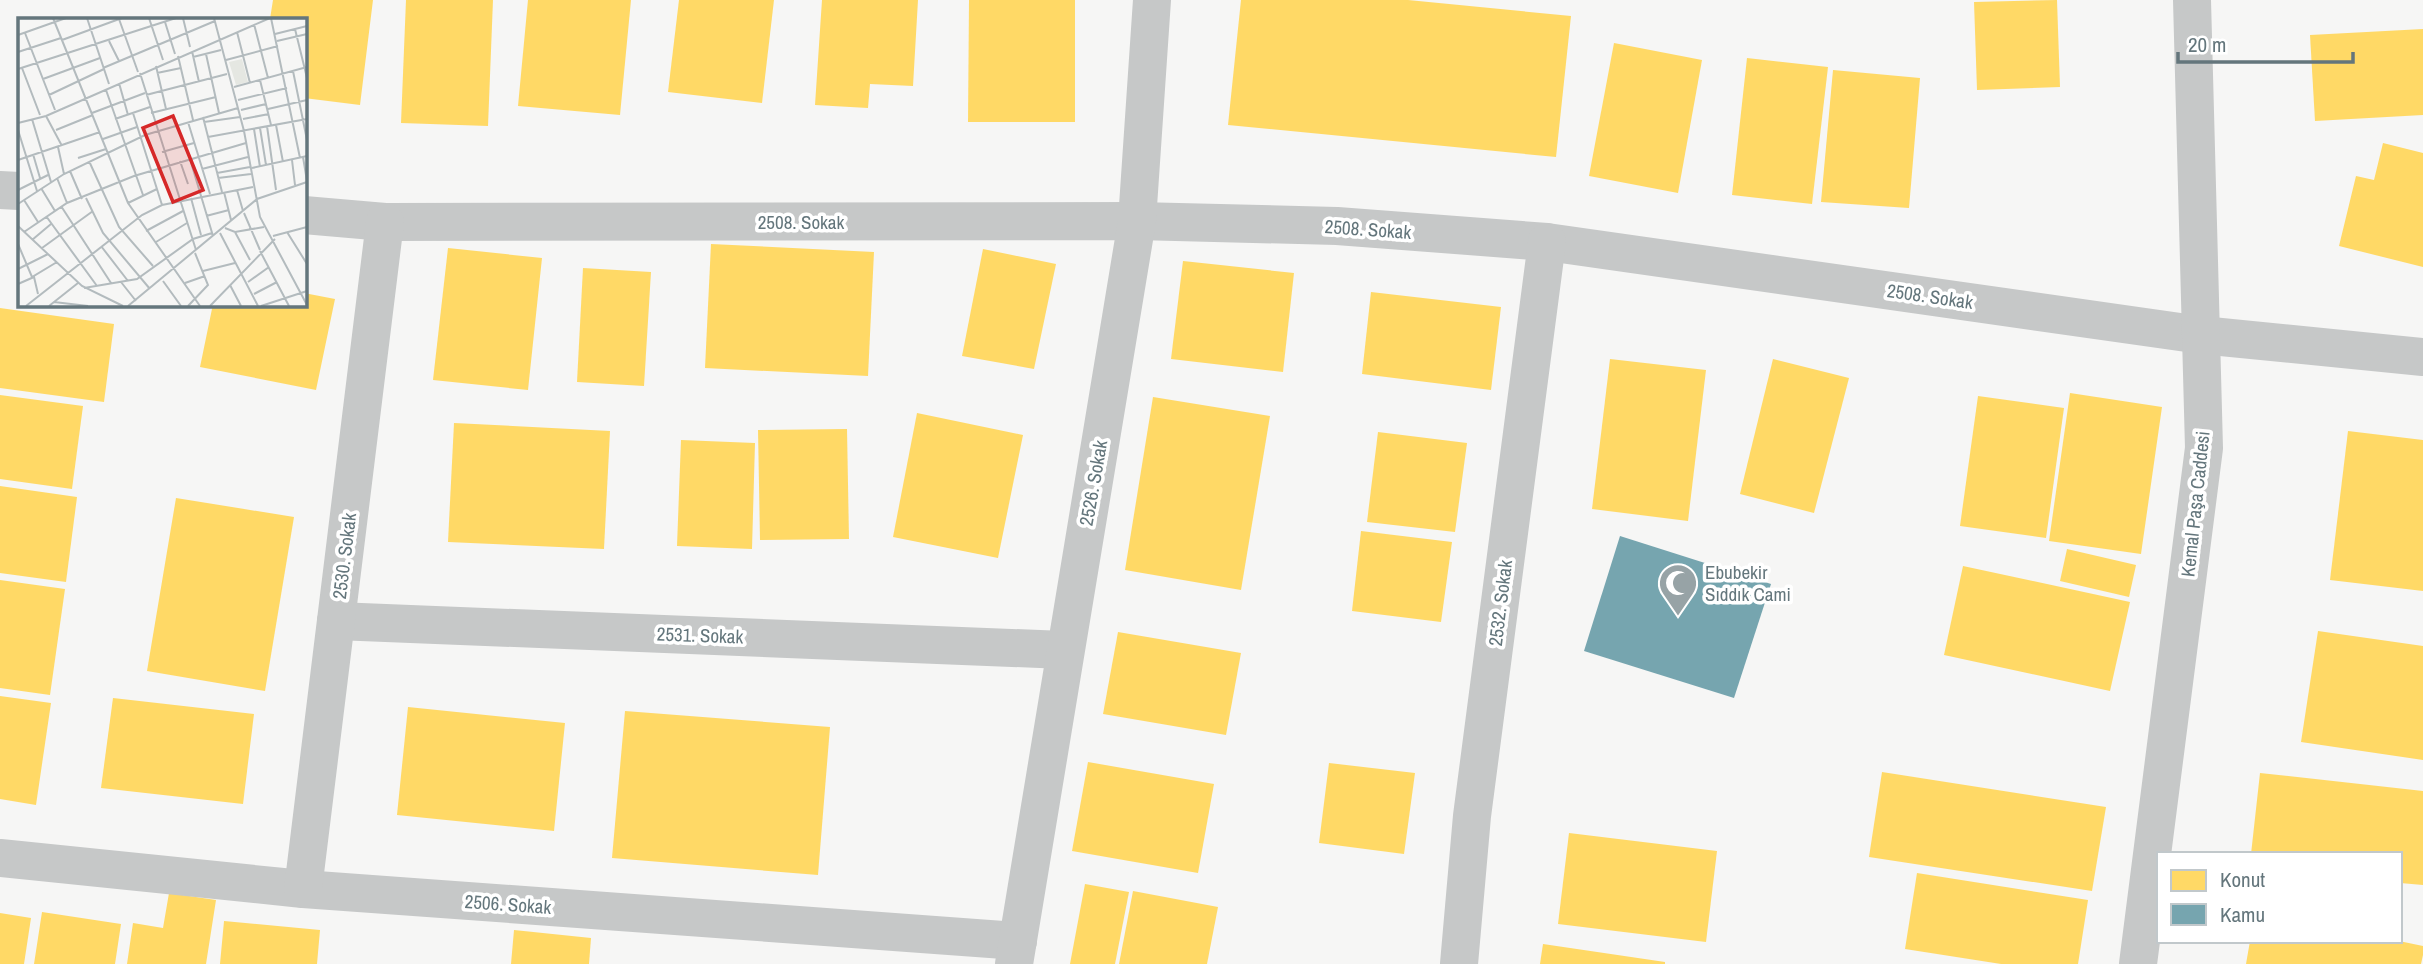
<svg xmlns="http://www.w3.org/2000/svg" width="2423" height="964" font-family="'Archivo Narrow',sans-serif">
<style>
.homes{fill:#ffd966}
.public{fill:#76a5af}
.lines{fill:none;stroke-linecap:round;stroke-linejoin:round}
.minor{stroke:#c6c8c8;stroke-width:38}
.tertiary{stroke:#c6c8c8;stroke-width:38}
.labels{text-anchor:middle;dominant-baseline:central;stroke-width:7;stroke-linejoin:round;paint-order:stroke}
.street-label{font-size:19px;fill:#64767c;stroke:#fff}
.poi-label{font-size:19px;fill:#64767c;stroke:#fff;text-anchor:start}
.inset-road{fill:none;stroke:#b3bbbe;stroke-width:2}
.view{fill:#d62828;fill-opacity:0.15;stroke:#d62828;stroke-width:3.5}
.inset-edge{fill:none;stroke:#64767c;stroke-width:3.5}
</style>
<rect width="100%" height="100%" fill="#f6f6f5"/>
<g class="homes">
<path d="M273,0H373L360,105L304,98V19H270Z"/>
<path d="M406,0H493L488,126L401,123Z"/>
<path d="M528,0H631L620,115L518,106Z"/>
<path d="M679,0H774L762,103L668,92Z"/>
<path d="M822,0H918L913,86L870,84L868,108L815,105Z"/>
<path d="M969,0H1075V122H968Z"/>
<path d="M1241,0H1408L1571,16L1556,157L1228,125Z"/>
<path d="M2057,0L2060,87L1977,90L1974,2Z"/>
<path d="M2423,29V115L2315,121L2310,35Z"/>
<path d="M1614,43L1702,60L1678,193L1589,176Z"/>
<path d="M1747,58L1828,67L1812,204L1732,195Z"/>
<path d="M1833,70L1920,78L1909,208L1821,202Z"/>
<path d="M2383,143L2423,153V267L2339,246L2356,176L2374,180Z"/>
<path d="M711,244L874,252L868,376L705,368Z"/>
<path d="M448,248L542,258L528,390L433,380Z"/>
<path d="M983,249L1056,264L1034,369L962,356Z"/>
<path d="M1183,261L1294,273L1283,372L1171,359Z"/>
<path d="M583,268L651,272L644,386L577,382Z"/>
<path d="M1371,292L1501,307L1491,390L1362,374Z"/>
<path d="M304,293L335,299L316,390L200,367L213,304H304Z"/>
<path d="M0,308L114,324L104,402L0,388Z"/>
<path d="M1610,359L1706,370L1688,521L1592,509Z"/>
<path d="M1773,359L1849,378L1814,513L1740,494Z"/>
<path d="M2070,393L2162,407L2141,554L2049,541Z"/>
<path d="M0,395L83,406L72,489L0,479Z"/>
<path d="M1978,396L2064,408L2046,538L1960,526Z"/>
<path d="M1153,397L1270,416L1241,590L1125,570Z"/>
<path d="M917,413L1023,435L998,558L893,537Z"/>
<path d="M454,423L610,431L604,549L448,542Z"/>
<path d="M847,429L849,539L760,540L758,430Z"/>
<path d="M2348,431L2423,440V591L2330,580Z"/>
<path d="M1378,432L1467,443L1455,532L1367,522Z"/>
<path d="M681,440L755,443L752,549L677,546Z"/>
<path d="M0,486L77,497L66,582L0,573Z"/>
<path d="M176,498L294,517L265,691L147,671Z"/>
<path d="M1361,531L1452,542L1441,622L1352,611Z"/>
<path d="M2067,549L2136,565L2129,597L2060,581Z"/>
<path d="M1963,566L2130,602L2110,691L1944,655Z"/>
<path d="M0,580L65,589L50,695L0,688Z"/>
<path d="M2318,631L2423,646V760L2301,742Z"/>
<path d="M1118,632L1241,653L1226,735L1103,714Z"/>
<path d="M0,696L51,703L36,805L0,799Z"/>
<path d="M113,698L254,714L243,804L101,788Z"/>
<path d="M408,707L565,723L554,831L397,815Z"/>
<path d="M625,711L830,727L818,875L612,858Z"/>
<path d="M1088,762L1214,784L1198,873L1072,851Z"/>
<path d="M1329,763L1415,773L1404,854L1319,843Z"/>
<path d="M1882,772L2106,807L2092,891L1869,857Z"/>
<path d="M2260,773L2423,791V885L2400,883V854H2251Z"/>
<path d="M1569,833L1717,851L1706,942L1558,924Z"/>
<path d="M1917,873L2088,900L2078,964H2001L1905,949Z"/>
<path d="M1085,884L1129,892L1115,964H1070Z"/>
<path d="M1133,891L1218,907L1207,964H1119Z"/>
<path d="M169,893L216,900L206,964H127L133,923L163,928Z"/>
<path d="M42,912L121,924L115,964H34Z"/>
<path d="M0,913L31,918L24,964H0Z"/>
<path d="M224,921L320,930L317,964H220Z"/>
<path d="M514,930L591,938L589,964H511Z"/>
<path d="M2250,941H2399L2423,946V955L2421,964H2246Z"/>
<path d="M1543,944L1665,962V964H1540Z"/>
</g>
<path class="public" d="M1620,536L1771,584L1734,698L1584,651Z"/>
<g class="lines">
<g class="minor">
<path d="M0,190L19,191"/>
<path d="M304,215L385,222L1137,221L1337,226L1547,242L2201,335L2423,357"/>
<path d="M336,621L1064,650"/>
<path d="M0,858L303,889L1018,941"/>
<path d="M303,889L385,222"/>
<path d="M1014,964L1137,221L1152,0"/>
<path d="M1459,964L1472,816L1547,242"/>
</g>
<path class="tertiary" d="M2138,964L2204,448L2192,0"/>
</g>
<defs>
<g id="mosque-pin" transform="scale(2.0125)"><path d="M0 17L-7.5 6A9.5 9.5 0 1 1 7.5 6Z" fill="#97a3a6" stroke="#fff"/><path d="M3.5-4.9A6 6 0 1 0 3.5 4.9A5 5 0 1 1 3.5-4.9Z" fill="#fff"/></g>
</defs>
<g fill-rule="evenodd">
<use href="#mosque-pin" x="1678" y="583"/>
</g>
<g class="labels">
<g class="street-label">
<text x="801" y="222">2508. Sokak</text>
<text transform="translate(1368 229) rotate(4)">2508. Sokak</text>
<text transform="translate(1930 296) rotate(8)">2508. Sokak</text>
<text transform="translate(1093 483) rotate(-80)">2526. Sokak</text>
<text transform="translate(2195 504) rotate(-84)">Kemal Paşa Caddesi</text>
<text transform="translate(344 556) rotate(-83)">2530. Sokak</text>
<text transform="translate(1500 603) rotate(-83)">2532. Sokak</text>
<text transform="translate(700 635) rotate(2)">2531. Sokak</text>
<text transform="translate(508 904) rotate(4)">2506. Sokak</text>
</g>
<g class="poi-label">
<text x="1705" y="572">Ebubekir<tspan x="1705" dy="22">Sıddık Cami</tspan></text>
</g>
</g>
<g transform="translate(18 18)">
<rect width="289" height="289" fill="#f6f6f5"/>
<path d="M224,41L230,64L218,67L211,44Z" fill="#e5e7e2"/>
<path class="inset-road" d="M35,0L110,185L182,288M69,0L91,66M131,0L145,42M165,0L172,29M196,0L226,113L242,199L289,287M253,0L282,140M101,1L120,54M147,4L157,36M236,6L250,60M277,11L289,60M219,14L232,65M7,15L37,92M257,16L289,8M0,17L48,0M44,22L104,0M91,23L101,43M259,23L289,16M174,33L181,64M0,34L43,20M188,36L201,95M160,38L175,102M175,39L203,32M208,42L260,28M138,48L148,91M4,50L22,97M85,50L197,3M0,51L158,0M275,53L289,122M122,55L178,232M139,55L163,50M25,61L82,40M242,62L253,107M101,65L110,97M216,69L289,49M88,72L125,177M31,77L86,51M128,77L209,56M220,82L269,70M250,91L289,82M223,92L248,86M74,95L127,75M115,95L144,187M133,95L198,79M28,98L44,128M185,99L204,174M14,101L33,164M97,101L132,89M225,101L251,96M170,104L192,176M186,104L222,99M0,105L28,98L252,0M258,107L265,144M249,108L258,172M242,110L248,147M236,111L242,149M0,112L19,173M38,112L75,97M190,119L289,101M85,121L119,109M40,129L46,156M144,134L176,125M15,136L22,160M285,139L289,163M60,140L88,131M172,141L195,218M0,142L82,114M274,142L277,167M71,143L101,209L135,248M162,143L170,166M234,150L289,138M184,151L230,139M52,153L64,181M199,155L232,149M39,160L49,185M200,160L233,156M23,170L37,193M0,172L30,157M219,172L225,193M206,174L213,202M68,180L85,215L132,271M173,180L183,217M6,182L20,204M110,185L139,171M0,186L46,156L127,117L220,90M43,188L93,265M226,195L242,232M28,198L79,268M188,198L211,192M0,208L64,268L105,288M207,210L217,214L246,209M128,213L165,193M6,214L49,185L116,158L228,125M217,214L232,242M269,214L289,246M202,215L240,288M255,218L289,209M14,222L33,206M138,224L169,205M0,226L14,259L39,244M83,228L110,263M24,230L75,193M242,233L271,288M0,251L30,236M185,253L217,245M145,263L163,288M103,264L118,283M230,264L251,249M167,265L187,258M0,266L16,259L20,276M212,267L223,288M66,270L119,261L175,221L194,215M236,276L259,264M36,284L70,288M8,288L124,197L144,187L235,169M31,288L60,265M110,288L239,181L289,164M170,288L190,267L177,235M192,288L257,221M243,288L289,273"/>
<path class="view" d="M155,98L185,172L155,184L125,110Z"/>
<rect width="289" height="289" class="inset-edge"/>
</g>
<rect x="2157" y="852" width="245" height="91" fill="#ffffff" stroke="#c1c8cb" stroke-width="2"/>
<rect x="2171" y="870" width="35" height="21" fill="#ffd966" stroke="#c1c8cb" stroke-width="2"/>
<text x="2220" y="887" font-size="21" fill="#64767c">Konut</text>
<rect x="2171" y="904" width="35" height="21" fill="#76a5af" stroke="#c1c8cb" stroke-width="2"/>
<text x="2220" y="922" font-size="21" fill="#64767c">Kamu</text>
<path d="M2178 52v10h175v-10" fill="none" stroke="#64767c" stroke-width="3.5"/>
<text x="2188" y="52" font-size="21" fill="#64767c" stroke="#ffffff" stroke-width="5" paint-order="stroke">20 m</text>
</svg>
